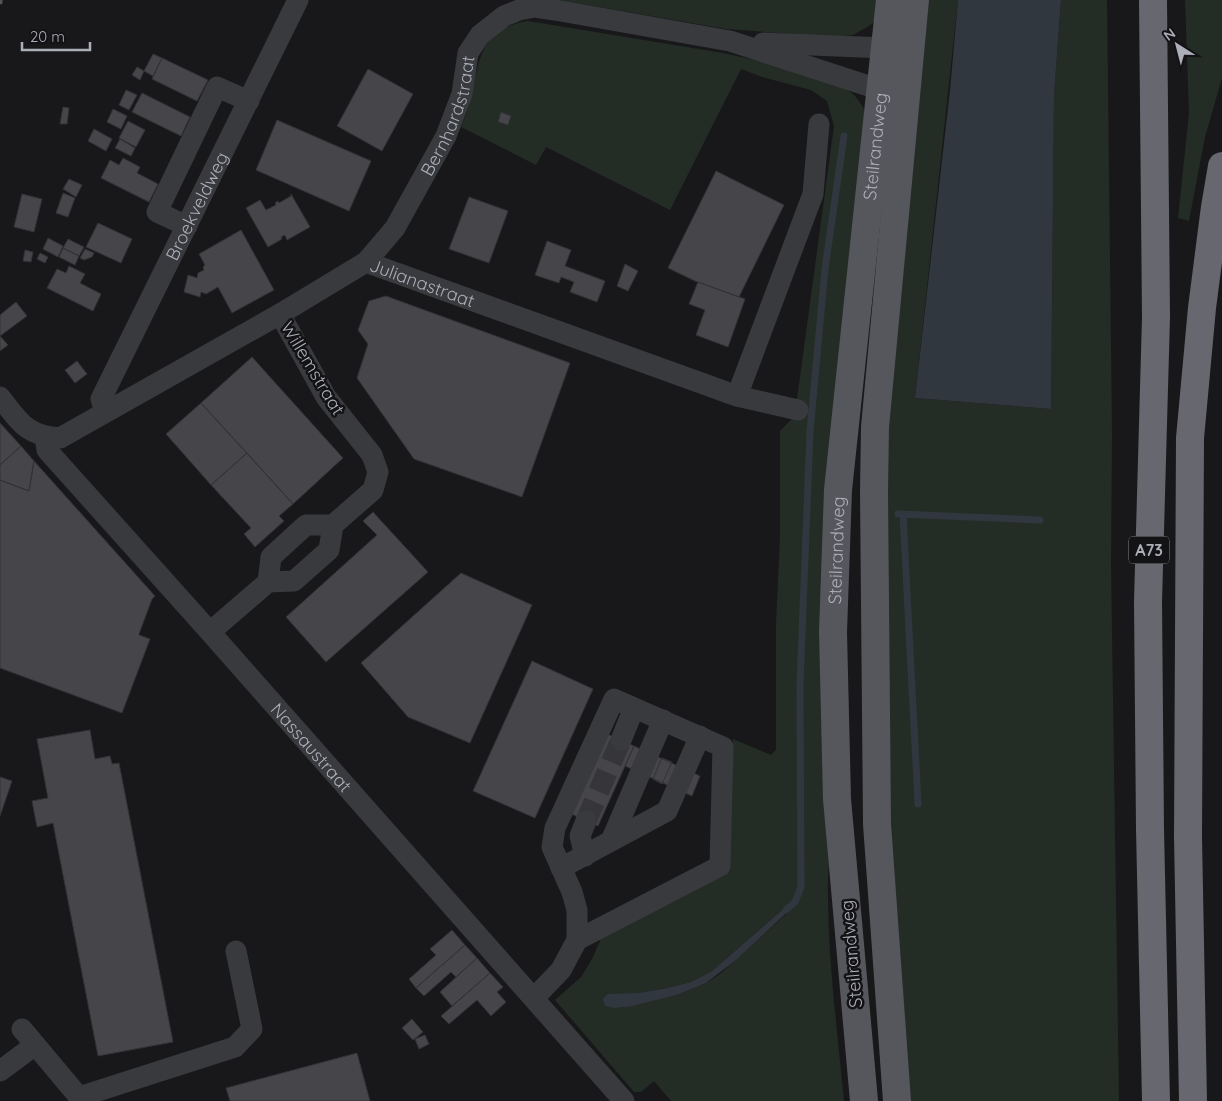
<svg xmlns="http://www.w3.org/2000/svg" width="1222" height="1101" font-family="Quicksand,sans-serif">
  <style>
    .green { fill: #242c26; fill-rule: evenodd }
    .water { fill: #31373f }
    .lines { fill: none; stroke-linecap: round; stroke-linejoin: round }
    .stream { stroke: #31373f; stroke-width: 7 }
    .building { fill: #45454a; stroke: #333236 }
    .minor-tunnel { stroke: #36363a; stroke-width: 21; stroke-dasharray: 21 11; stroke-linecap: butt }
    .minor { stroke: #393a3e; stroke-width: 21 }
    .major { stroke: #56565d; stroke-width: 28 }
    .highway { stroke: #66676f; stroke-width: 28 }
    .rail { stroke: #535359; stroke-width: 4; stroke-dasharray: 6 5; stroke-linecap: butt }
    .labels { text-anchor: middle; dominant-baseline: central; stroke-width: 5; stroke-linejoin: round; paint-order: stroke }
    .shield { fill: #131315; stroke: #7e8087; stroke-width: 1 }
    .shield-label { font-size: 16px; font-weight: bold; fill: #acaeb8 }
    .street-label { font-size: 18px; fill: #acaeb8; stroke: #131315 }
  </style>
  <rect width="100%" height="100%" fill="#18181a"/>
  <path class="green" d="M559 0H882L880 17 869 26 853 35 833 37 726 29Z
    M929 0H958L915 398 1051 409 1054 96 1061 0H1107L1112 432 1111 564 1119 1101H911L902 1005 889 823 886 430Z
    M1185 0H1222V78L1205 137 1189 221 1178 218 1189 113Z
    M528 21 723 53 786 67 843 86 855 96 863 107 867 120 828 879C827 953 837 1027 844 1101H671L654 1081 641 1092H634L555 1000 581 977 592 959 603 934 728 865 733 739 771 755 776 750V623L780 538V431L798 413 797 399 834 126 827 101 811 90 762 77 741 69 670 210 546 147 536 165 461 127C464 119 468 110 470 101 480 61 478 29 528 21ZM790 903 794 907 720 974 706 983 677 995 633 1006 638 993 667 988 691 982 712 971Z"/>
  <path class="water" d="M958 0H1061L1054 96 1051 409 915 398 950 90Z
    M790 903 794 906 736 960 706 983 677 995 633 1006 614 1008 605 1006 603 999 608 994 638 993 667 988 691 982 712 971Z"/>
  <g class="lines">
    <path class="stream" d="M898 514 1040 520
      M903 514 918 804
      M786 910 795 902 801 887 800 685 810 432 825 269 844 136"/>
  </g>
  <path class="building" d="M153 54 162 58 153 76 144 71Z
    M162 58 208 80 197 101 152 79Z
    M137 67 144 71 140 80 132 75Z
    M368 69 413 94 382 151 337 126Z
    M126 90 137 95 129 110 119 105Z
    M142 93 190 117 181 136 132 112Z
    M63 107 69 108 67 124H60Z
    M113 109 127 116 121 129 107 122Z
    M501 112 511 116 508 125 498 122Z
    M277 120 371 161 349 211 256 170Z
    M128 121 145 130 136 147 119 138Z
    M94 129 112 139 106 151 88 141Z
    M120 139 135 148 131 156 115 148Z
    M123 158 140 167 137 173 158 184 149 202 101 178 110 160 119 165Z
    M716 171 784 205 739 297 695 281 668 268Z
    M69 179 82 185 76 197 63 189Z
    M63 193 75 198 68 217 56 213Z
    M22 194 42 199 34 232 14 227Z
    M291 194 310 227 287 240 285 235 281 237 282 239 268 247 246 208 260 200 266 210 276 205 275 203 278 201 279 203 291 196Z
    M469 197 508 211 489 263 449 249Z
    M98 223 132 239 121 263 86 247Z
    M241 230 274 290 232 313 218 287 206 294 201 292 200 297 184 292 188 275 197 278 198 273 204 270 203 267 205 265 199 254Z
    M48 238 63 246 58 257 43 249Z
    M68 239 84 247 79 256 63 248Z
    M547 241 571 250 565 266 605 281 597 302 570 292 574 282 561 277 559 283 535 275Z
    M63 248 79 256 75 265 59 257Z
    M85 249 94 253 92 257 84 260 80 258Z
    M25 250 33 252 31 262 23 261Z
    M40 253 48 257 45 263 37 259Z
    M625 264 638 271 628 291 617 286Z
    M69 266 85 274 80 283 101 294 93 311 47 288 57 269 66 273Z
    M698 282 745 299 728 347 696 335 705 310 689 304Z
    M386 296 570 363 522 497 414 459 357 378 368 344 358 330 369 301Z
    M16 302 27 316 0 336 8 345 0 351V315Z
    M252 357 343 458 293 504 201 403Z
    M77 361 87 374 75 383 65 370Z
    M201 403 247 453 211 485 166 434Z
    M0 423 21 446 0 465Z
    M21 446 34 461 29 491 0 480V465Z
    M247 453 293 504 279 516 284 521 255 547 244 534 251 528 211 485Z
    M34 461 155 596 152 599 139 634V635L150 639 122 713 0 668V480L29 491Z
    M373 512 428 572 326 662 286 617 377 535 363 521Z
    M461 573 532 605 470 743 408 717 361 663Z
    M532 661 593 689 535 818 473 791Z
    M90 730 95 759 110 756 112 764 119 763 173 1042 98 1056 53 823 37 827 32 801 48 798 37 739Z
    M603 732 634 746 598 826 567 812Z
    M634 746 700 776 692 796 625 766Z
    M662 758 672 762 662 784 653 779Z
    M0 777 12 781 0 816Z
    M452 930 465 945 416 988 409 979 436 955 430 949Z
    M465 945 477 958 456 977 451 972 424 996 416 988Z
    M477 958 490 973 452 1006 440 992Z
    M490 973 503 987 497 992 506 1002 491 1016 477 1000 449 1024 441 1016Z
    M412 1019 423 1032 413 1040 402 1028Z
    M425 1035 429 1044 419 1049 415 1039Z
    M357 1053 370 1101H230L226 1088Z"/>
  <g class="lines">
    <path class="minor-tunnel" d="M586 821 621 740"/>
    <g class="minor">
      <path d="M763 43 885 48 899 52"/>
      <path d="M187 226 157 212 217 87 249 101"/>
      <path id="s1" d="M366 262 737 396 798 410"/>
      <path d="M737 396 813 194 819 124"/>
      <path id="s2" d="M0 397C19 421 26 436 60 438L280 314 366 262 395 228 446 136 462 94 468 53 480 35 504 16 519 10 535 7 555 10 730 41 881 90 896 92"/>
      <path id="s3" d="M105 412 101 399 298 0"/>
      <path id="s4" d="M45 437 47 450 210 632 624 1101"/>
      <path d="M268 582 271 557 306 525H333"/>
      <path d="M210 632 268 582 294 581 329 550 333 525 373 490 378 472 372 455 326 397 280 314"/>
      <path d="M621 740 634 708"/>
      <path d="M611 841 663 720"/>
      <path d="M585 856 580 836 586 821"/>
      <path d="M561 868 667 811 700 736"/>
      <path d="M534 998 561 970 577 940V910L572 892 552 847 555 828 614 699 723 747 720 866 577 940"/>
      <path d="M22 1029 79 1097 80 1101"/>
      <path d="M0 1071 35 1045"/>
      <path d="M79 1097 235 1047 252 1029 236 951"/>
    </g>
    <g class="major">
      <path id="s5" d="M864 1101 837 799 833 632 838 490 890 0"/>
      <path d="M897 1101 877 824 874 492 875 427 915 0"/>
    </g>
    <path class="highway" d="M1153 0 1156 317 1148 602 1150 829 1156 1101
      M1193 1101 1188 837 1190 438 1202 308 1215 207 1222 166"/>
    <path class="rail" d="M0 4 1 0"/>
  </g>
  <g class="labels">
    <rect class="shield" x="1129" y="536.5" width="40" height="27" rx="4"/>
    <g class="shield-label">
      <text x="1149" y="550">A73</text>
    </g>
    <g class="street-label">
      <text stroke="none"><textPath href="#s2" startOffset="599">Bernhardstraat</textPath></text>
      <text stroke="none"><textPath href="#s5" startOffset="958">Steilrandweg</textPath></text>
      <text stroke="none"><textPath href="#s3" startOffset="229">Broekveldweg</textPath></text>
      <text stroke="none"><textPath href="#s1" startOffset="60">Julianastraat</textPath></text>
      <text transform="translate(313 368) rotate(59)">Willemstraat</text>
      <text stroke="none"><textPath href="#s5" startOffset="552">Steilrandweg</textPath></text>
      <text stroke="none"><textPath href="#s4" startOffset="411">Nassaustraat</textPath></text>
      <text transform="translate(851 954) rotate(-95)">Steilrandweg</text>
    </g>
  </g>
  <g transform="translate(1177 45) rotate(324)" stroke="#131315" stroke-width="4" paint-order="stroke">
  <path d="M0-4L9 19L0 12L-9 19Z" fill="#acaeb8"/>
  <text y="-8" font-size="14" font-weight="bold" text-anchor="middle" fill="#acaeb8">N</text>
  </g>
  <path d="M22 42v8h68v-8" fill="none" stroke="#acaeb8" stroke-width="2.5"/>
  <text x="30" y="42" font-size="15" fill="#acaeb8" stroke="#131315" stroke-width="4" paint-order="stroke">20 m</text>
</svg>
